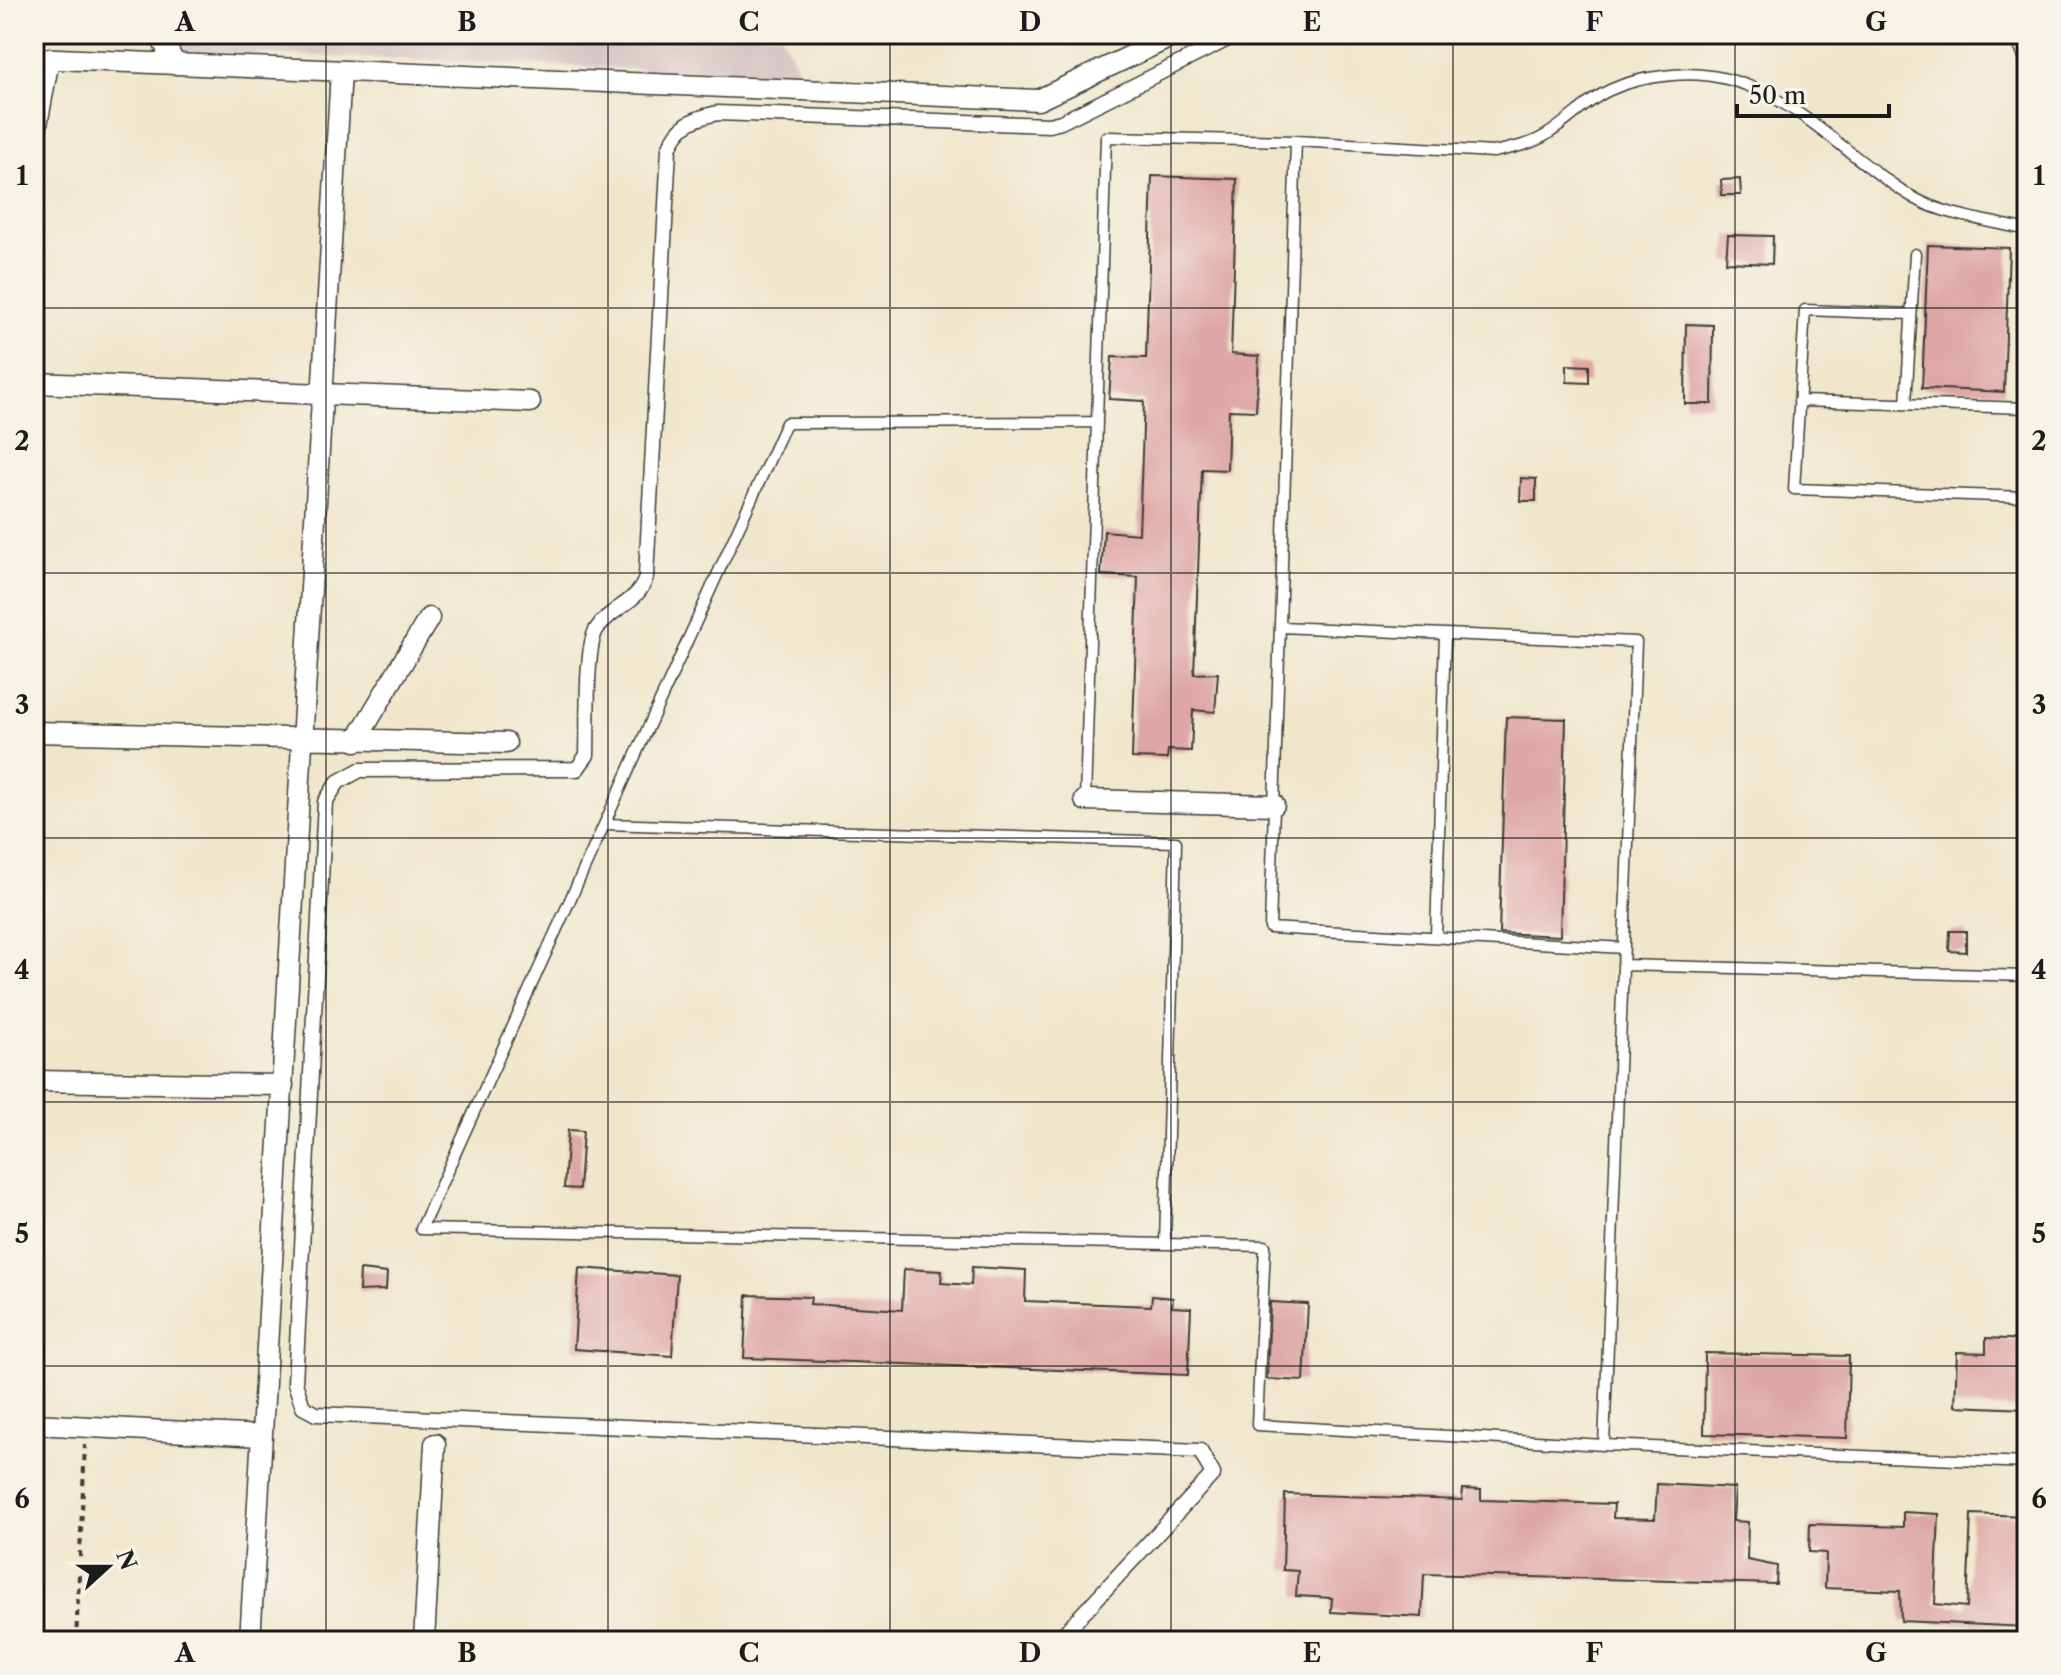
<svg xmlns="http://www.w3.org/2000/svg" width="2061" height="1675" font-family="'Libre Caslon Text',serif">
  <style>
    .industrial { fill: #d2bfc0 }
    .building { fill: #dea7a5 }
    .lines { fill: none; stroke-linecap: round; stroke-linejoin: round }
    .service-casing { stroke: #3c3a36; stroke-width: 13 }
    .pedestrian-casing { stroke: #3c3a36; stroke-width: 17 }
    .minor-casing { stroke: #3c3a36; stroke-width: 23 }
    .path { stroke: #3c3a36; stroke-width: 4; stroke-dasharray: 6 6; stroke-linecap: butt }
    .service { stroke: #fff; stroke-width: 10 }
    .pedestrian { stroke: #fff; stroke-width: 14 }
    .minor { stroke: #fff; stroke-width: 20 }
    .grid { fill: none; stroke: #1c1c1c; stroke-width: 2; stroke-opacity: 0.55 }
    .neatline { fill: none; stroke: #1c1c1c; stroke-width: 3 }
    .grid-label { font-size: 26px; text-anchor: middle; font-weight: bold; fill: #1c1c1c }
  </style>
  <rect width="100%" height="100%" fill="#f7f3e8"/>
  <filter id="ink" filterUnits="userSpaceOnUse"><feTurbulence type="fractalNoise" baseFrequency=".0125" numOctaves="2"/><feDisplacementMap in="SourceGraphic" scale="16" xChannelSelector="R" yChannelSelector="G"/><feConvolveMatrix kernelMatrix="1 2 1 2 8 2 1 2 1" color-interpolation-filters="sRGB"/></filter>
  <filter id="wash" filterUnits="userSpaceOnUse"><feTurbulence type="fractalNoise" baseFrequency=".006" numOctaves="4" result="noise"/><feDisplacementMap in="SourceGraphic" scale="32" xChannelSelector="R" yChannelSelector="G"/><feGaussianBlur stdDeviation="1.8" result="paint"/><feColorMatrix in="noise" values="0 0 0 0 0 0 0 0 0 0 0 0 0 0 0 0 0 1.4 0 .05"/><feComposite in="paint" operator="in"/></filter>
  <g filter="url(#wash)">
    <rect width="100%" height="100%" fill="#f0e6cb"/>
    <path class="industrial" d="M175 34H781L801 75 183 51Z"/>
    <g id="blocks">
      <path class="building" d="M1152 176 1237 179 1231 354 1259 356 1256 411 1229 410 1227 470 1202 469 1194 674 1218 673 1215 712 1193 710 1191 751 1168 750 1167 759 1132 758 1138 577 1101 575 1104 531 1139 534 1144 401 1109 399 1112 357 1146 358Z
        M1740 179 1741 195H1722L1721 180Z
        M1728 235 1773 236 1772 264 1726 262Z
        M1928 245 2009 248 2004 392 1922 388Z
        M1686 324 1713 325 1712 404H1685Z
        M1567 365 1589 366V383L1567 382Z
        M1521 478 1536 479V501H1520Z
        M1506 717 1566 719 1560 936 1499 933Z
        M1950 931H1966V952L1949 951Z
        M568 1130 583 1131 579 1189 564 1188Z
        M972 1267 1026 1270 1025 1301 1151 1306 1152 1296 1173 1298 1172 1307 1191 1308 1188 1375 744 1358 747 1295 811 1297 810 1304 902 1310 904 1269 942 1271 941 1283 971 1285Z
        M579 1268 677 1275 672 1356 574 1349Z
        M360 1270 387 1273 386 1290 359 1291Z
        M1270 1302 1308 1304 1304 1381 1267 1379Z
        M1986 1338 2027 1340V1409L1955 1406 1957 1352 1986 1353Z
        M1705 1353 1849 1356 1847 1438 1704 1434Z
        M1657 1484 1735 1488 1733 1521 1748 1522 1747 1560 1777 1566 1776 1584 1424 1574 1422 1617 1331 1612 1332 1598 1296 1596 1298 1571 1283 1570 1285 1494 1462 1500 1463 1489 1481 1490V1500L1614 1504 1613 1518 1655 1519Z
        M1903 1512 1939 1514 1935 1604 1967 1607 1971 1514 2027 1516V1627L1901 1621 1900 1591 1825 1588 1826 1553 1809 1552 1810 1524 1903 1527Z"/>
    </g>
  </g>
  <g filter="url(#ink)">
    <use href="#blocks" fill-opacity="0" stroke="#3c3a36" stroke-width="2"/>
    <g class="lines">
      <g class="service-casing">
        <path id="service" d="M2014 34 2027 64
          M1296 141 1270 928 1624 948
          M1911 314 1805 310 1794 489 2027 497
          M1799 401 2027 408
          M1906 404 1915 254
          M1097 422 786 423 421 1229 1265 1246 1257 1425 1604 1445
          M1280 627 1636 642 1604 1445 2027 1463
          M1085 800 1106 137 1296 141 1494 152C1512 148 1530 145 1546 135 1568 122 1587 100 1610 90 1627 82 1645 78 1663 76 1772 60 1831 150 1916 199 1944 215 1995 222 2027 230
          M605 824 1176 842 1165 1244
          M1436 937 1445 634
          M1623 965 2027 976"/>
      </g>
      <g class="pedestrian-casing">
        <path id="pedestrian" d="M1057 1641 1213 1474 1200 1451 316 1414 303 1407 295 1383 325 802 338 782 360 770 577 769 587 755C588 728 585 650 596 630 609 608 641 602 646 576L669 149C678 125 692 119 717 113L1049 125 1061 122 1238 34"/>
      </g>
      <g class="minor-casing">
        <path id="minor" d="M159 34 175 64
          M34 58 1038 100 1177 34
          M34 141 49 59
          M34 383 530 402
          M34 732 506 743
          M356 741 429 618
          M1085 800 1274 805
          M34 1081 283 1085
          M34 1424 262 1436
          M250 1641 341 71
          M424 1641 435 1444"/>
      </g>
      <path class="path" d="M76 1641 85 1445"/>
      <use href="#service" class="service"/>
      <use href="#pedestrian" class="pedestrian"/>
      <use href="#minor" class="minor"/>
    </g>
  </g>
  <path class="grid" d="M326 34V1641M608 34V1641M890 34V1641M1171 34V1641M1453 34V1641M1735 34V1641M34 308H2027M34 573H2027M34 838H2027M34 1102H2027M34 1366H2027"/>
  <rect width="2061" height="1675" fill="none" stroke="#f7f3e8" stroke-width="88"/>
  <g transform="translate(108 1567) rotate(69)" stroke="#f7f3e8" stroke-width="6" paint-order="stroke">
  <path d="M0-6L14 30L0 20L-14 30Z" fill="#1c1c1c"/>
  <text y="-12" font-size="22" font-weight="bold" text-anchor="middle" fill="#1c1c1c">N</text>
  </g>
  <path d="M1737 104v12h152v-12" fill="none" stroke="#1c1c1c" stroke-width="4"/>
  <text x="1749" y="104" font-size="24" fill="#1c1c1c" stroke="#f7f3e8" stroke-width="6" paint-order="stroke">50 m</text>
  <rect x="44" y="44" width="1973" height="1587" class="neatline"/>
  <g class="grid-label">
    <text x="185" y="31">A</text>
    <text x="467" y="31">B</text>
    <text x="749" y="31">C</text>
    <text x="1030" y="31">D</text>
    <text x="1312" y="31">E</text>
    <text x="1594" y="31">F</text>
    <text x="1876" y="31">G</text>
    <text x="22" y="185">1</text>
    <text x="2039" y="185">1</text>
    <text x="22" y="450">2</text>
    <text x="2039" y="450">2</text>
    <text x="22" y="714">3</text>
    <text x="2039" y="714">3</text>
    <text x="22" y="979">4</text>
    <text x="2039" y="979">4</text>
    <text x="22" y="1243">5</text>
    <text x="2039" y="1243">5</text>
    <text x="22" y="1508">6</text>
    <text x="2039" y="1508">6</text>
    <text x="185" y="1662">A</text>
    <text x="467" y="1662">B</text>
    <text x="749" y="1662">C</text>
    <text x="1030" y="1662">D</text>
    <text x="1312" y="1662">E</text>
    <text x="1594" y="1662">F</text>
    <text x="1876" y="1662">G</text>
  </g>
</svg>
